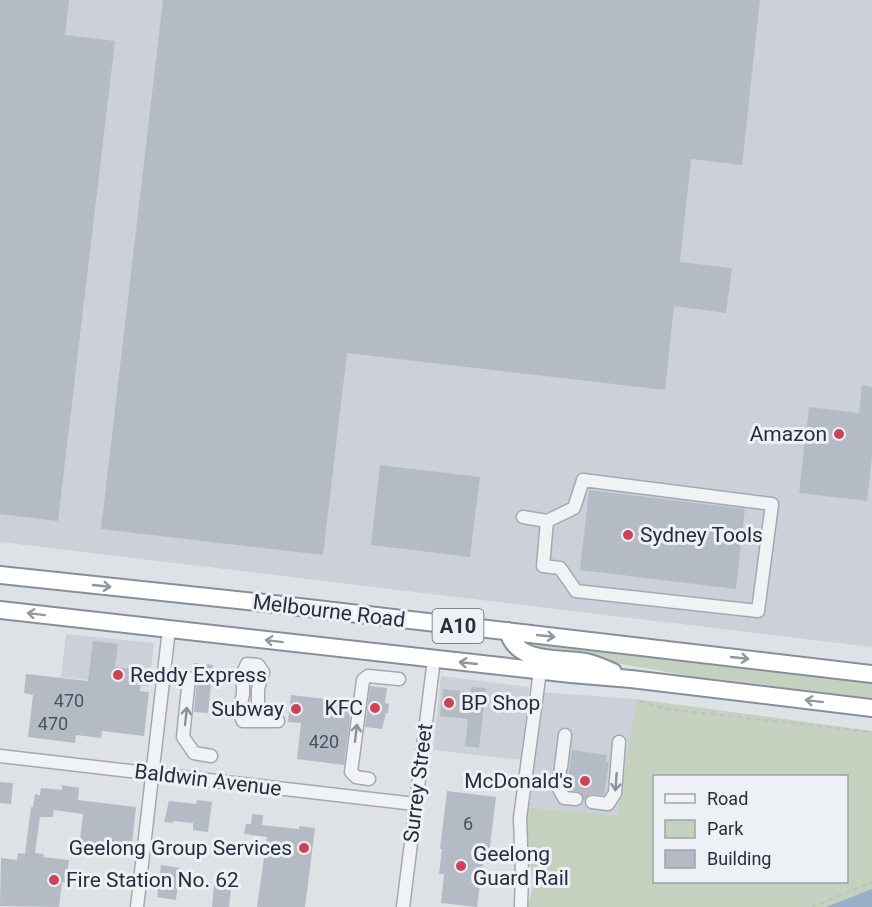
<svg xmlns="http://www.w3.org/2000/svg" width="872" height="907" font-family="Roboto,sans-serif">
  <style>
    .built { fill: #ccd1d9 }
    .green { fill: #c4d1bf; fill-rule: evenodd }
    .water { fill: #98afc8 }
    .building { fill: #b5bbc4 }
    .lines { fill: none; stroke-linecap: round; stroke-linejoin: round }
    .minor-casing { stroke: #a3a9b1; stroke-width: 15 }
    .highway-casing { stroke: #858f9e; stroke-width: 20 }
    .path { stroke: #bcbfc6; stroke-width: 2; stroke-dasharray: 4.5 4.5; stroke-linecap: butt }
    .minor { stroke: #f0f2f6; stroke-width: 12 }
    .highway { stroke: #fff; stroke-width: 16 }
    .oneway { stroke: #93979e }
    .oneway2 { stroke: #8c909a }
    .poi-dot { fill: #cd4257; stroke: #edf0f5; stroke-width: 2 }
    .labels { text-anchor: middle; dominant-baseline: central; stroke-width: 6; stroke-linejoin: round; paint-order: stroke }
    .number-label { font-size: 18px; fill: #4a5260 }
    .shield { fill: #edf0f5; stroke: #626975; stroke-width: 1.5 }
    .shield-label { font-size: 20px; font-weight: bold; fill: #272f3e }
    .poi-label { font-size: 21px; fill: #272f3e; stroke: #edf0f5; text-anchor: end }
    .street-label { font-size: 21px; fill: #272f3e; stroke: #edf0f5 }
  </style>
  <rect width="100%" height="100%" fill="#dee2e7"/>
  <path class="built" d="M0 0H872V647L0 542Z
    M66 634 154 643 149 687 61 677Z
    M441 676 529 687 521 760 433 750Z
    M540 692 636 699 617 815 524 807Z"/>
  <path class="green" d="M522 642 872 682V698L691 676 610 662 538 652Z
    M636 699 872 731V907H528L533 884 524 807 617 815ZM654 776H846V882H654Z"/>
  <path class="water" d="M872 889V907H826Z"/>
  <path class="building" d="M0 0H69L65 35 115 41 58 521 0 514Z
    M163 0H760L742 165 691 159 680 262 732 268 726 313 674 306 665 390 347 353 323 555 101 529Z
    M862 385 872 387V456L867 501 799 493 809 407 859 413Z
    M380 465 480 477 470 557 371 545Z
    M589 490 745 509 736 589 580 570Z
    M93 641 118 644 115 667 135 669 134 684 141 685 140 691 149 692 144 736 102 731 101 738 76 735 75 743 28 737 33 695 24 693 26 674 88 681Z
    M194 663 213 665 208 713 194 712 197 679 193 671Z
    M370 686 387 688 385 703 389 704 388 713H386L382 729 365 727Z
    M471 687 486 688 479 748 465 746 468 719 440 716 443 689 470 692Z
    M291 695 352 702 344 765 297 759 301 723 288 722Z
    M572 750 607 755 606 761 609 762 604 795 589 794 584 800 580 792 569 790 567 785Z
    M0 782 13 783 11 804 0 803Z
    M62 785 79 788 78 800 136 807 131 854 79 849 83 814 54 810 53 817H40L35 853 44 854 43 857 69 860 66 883 62 882 59 907 0 906 1 858 17 860 18 853 25 854 31 807H33L35 794 40 795 41 788 62 790Z
    M447 791 496 797 489 855 484 854 477 907 441 903 444 874H439L442 849H440Z
    M197 800 212 802 208 832 193 830V823L173 821V823L164 822 169 801 196 804Z
    M252 814 263 815 262 825 299 829V826L315 828 305 907H257L267 837 244 834 246 824H251Z
    M161 865 180 868 176 900 157 897Z
    M215 877 232 879 229 907H212Z"/>
  <g class="lines">
    <g class="minor-casing">
      <path id="minor" d="M583 480 772 504 758 611 576 591 560 568 543 566 547 521 574 508Z
        M523 517 547 521
        M247 664 258 665 263 672 258 689V713L278 721H243L239 712 243 694V673Z
        M163 675 189 678 183 737 194 753 211 756
        M0 756 415 804
        M561 767 565 735
        M560 773 558 787 564 798 576 799
        M369 779 356 777 351 772 363 680 368 676 399 679
        M592 802 608 804 615 793 619 742
        M137 907 169 629
        M403 907 434 659
        M521 907 522 872 520 818 540 671"/>
    </g>
    <g class="highway-casing">
      <path id="highway" d="M0 575 265 603 872 674
        M0 610 571 674 631 679 872 708
        M508 631C517 665 559 657 586 662 595 664 604 668 613 672"/>
    </g>
    <path class="path" d="M640 701 665 709 872 732
      M812 907 872 882"/>
    <use href="#minor" class="minor"/>
    <use href="#highway" class="highway"/>
  </g>
  <defs><path id="oneway-shaft" d="M-6 0H5M1.5-3L5.5 0L1.5 3" fill="none" stroke-width="1.6" stroke-linecap="round" stroke-linejoin="round" transform="scale(1.5)"/></defs>
  <g class="oneway">
    <use href="#oneway-shaft" transform="translate(102 586) rotate(6)"/>
    <use href="#oneway-shaft" transform="translate(36 614) rotate(-173)"/>
    <use href="#oneway-shaft" transform="translate(546 636) rotate(6)"/>
    <use href="#oneway-shaft" transform="translate(274 641) rotate(-173)"/>
    <use href="#oneway-shaft" transform="translate(740 658) rotate(6)"/>
    <use href="#oneway-shaft" transform="translate(468 663) rotate(-174)"/>
    <use href="#oneway-shaft" transform="translate(814 701) rotate(-173)"/>
  </g>
  <g class="oneway2">
    <use href="#oneway-shaft" transform="translate(186 716) rotate(-84)"/>
    <use href="#oneway-shaft" transform="translate(356 733) rotate(-83)"/>
    <use href="#oneway-shaft" transform="translate(616 782) rotate(94)"/>
  </g>
  <g class="poi-dot">
    <circle cx="839" cy="434" r="6"/>
    <circle cx="628" cy="535" r="6"/>
    <circle cx="118" cy="675" r="6"/>
    <circle cx="449" cy="703" r="6"/>
    <circle cx="375" cy="708" r="6"/>
    <circle cx="296" cy="709" r="6"/>
    <circle cx="585" cy="781" r="6"/>
    <circle cx="304" cy="848" r="6"/>
    <circle cx="461" cy="866" r="6"/>
    <circle cx="54" cy="880" r="6"/>
  </g>
  <g class="labels">
    <g class="number-label">
      <text x="69" y="700">470</text>
      <text x="53" y="723">470</text>
      <text x="324" y="741">420</text>
      <text x="468" y="823">6</text>
    </g>
    <rect class="shield" x="432.5" y="609" width="51" height="34" rx="4.5"/>
    <g class="shield-label">
      <text x="458" y="626">A10</text>
    </g>
    <g class="poi-label">
      <text x="827" y="434">Amazon</text>
      <text x="640" y="535" text-anchor="start">Sydney Tools</text>
      <text x="130" y="675" text-anchor="start">Reddy Express</text>
      <text x="461" y="703" text-anchor="start">BP Shop</text>
      <text x="363" y="708">KFC</text>
      <text x="284" y="709">Subway</text>
      <text x="573" y="781">McDonald's</text>
      <text x="292" y="848">Geelong Group Services</text>
      <text x="473" y="854" text-anchor="start">Geelong<tspan x="473" dy="24">Guard Rail</tspan></text>
      <text x="66" y="880" text-anchor="start">Fire Station No. 62</text>
    </g>
    <g class="street-label">
      <text transform="translate(329 611) rotate(7)">Melbourne Road</text>
      <text transform="translate(208 780) rotate(7)">Baldwin Avenue</text>
      <text transform="translate(418 783) rotate(-83)">Surrey Street</text>
    </g>
  </g>
  <rect x="653" y="775" width="195" height="108" fill="#edf0f5" stroke="#9ea3ac" stroke-width="1.5"/>
  <rect x="665" y="794" width="30" height="9" fill="#f0f2f6" stroke="#9ea3ac" stroke-width="1.5"/>
  <text x="707" y="805" font-size="18" fill="#272f3e">Road</text>
  <rect x="665" y="820" width="30" height="18" fill="#c4d1bf" stroke="#9ea3ac" stroke-width="1.5"/>
  <text x="707" y="835" font-size="18" fill="#272f3e">Park</text>
  <rect x="665" y="850" width="30" height="18" fill="#b5bbc4" stroke="#9ea3ac" stroke-width="1.5"/>
  <text x="707" y="865" font-size="18" fill="#272f3e">Building</text>
</svg>
